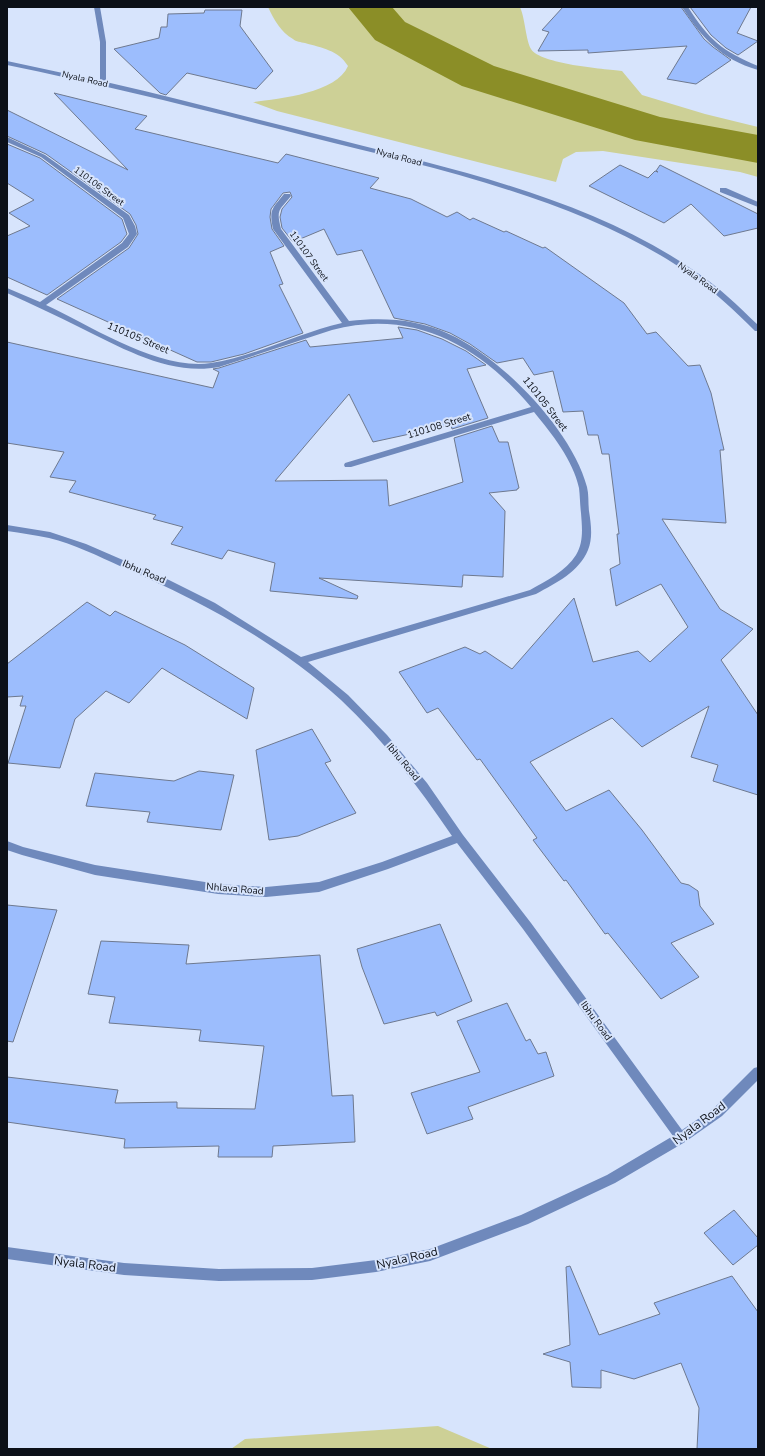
<svg xmlns="http://www.w3.org/2000/svg" width="765" height="1456" font-family="'Nunito Sans',sans-serif">
  <style>
    .green { fill: #cdd096 }
    .lines { fill: none; stroke-linecap: round; stroke-linejoin: round }
    .river { fill: #8b8e27; fill-rule: evenodd }
    .building { fill: #9cbdfd; stroke: #6e798f }
    .minor { fill: #6f89bc; fill-rule: evenodd }
    .labels { text-anchor: middle; dominant-baseline: central; stroke-width: 4; stroke-linejoin: round; paint-order: stroke }
    .far-street-label { font-size: 9px; fill: #0c1018; stroke: #d7e4fc }
    .street-label { font-size: 10px; fill: #0c1018; stroke: #d7e4fc }
    .near-street-label { font-size: 12px; fill: #0c1018; stroke: #d7e4fc }
  </style>
  <rect width="100%" height="100%" fill="#d7e4fc"/>
  <path class="green" d="M268 7H520C525 18 526 41 531 49 540 64 604 69 622 71L642 95 705 114 758 127V177L740 172 603 151 576 152 563 159 556 182 277 111 253 102C278 99 337 93 348 66 338 50 322 48 305 43 301 42 296 42 293 39 281 32 274 20 268 7Z
    M438 1426 492 1449H231L245 1439Z"/>
  <g class="lines">
    <path class="river" d="M348 7H392L405 22 494 66 660 117 758 135V163L635 140 462 86 375 40Z"/>
  </g>
  <path class="building" d="M563 7H681L704 39 713 47 731 60 696 84 667 79 687 46 588 53V50L538 51 549 32 542 30Z
    M690 7H751L737 33 758 41 738 55 726 48 711 35Z
    M205 10H242L240 26 273 71 256 89 187 73 166 95 160 93 114 49 159 38 161 27H167L168 14 204 13Z
    M54 93 147 116 135 129 278 163 286 154 379 178 370 188 411 199 447 217 457 212 470 220 473 218 504 232 506 231 543 248 545 247 624 303 647 334 656 332 688 366 700 365 711 393 724 450H720L726 523 662 519 720 609 753 629 721 660 758 715V795L713 781 718 765 691 757 709 706 642 747 612 718 530 762 566 811 609 790 642 830 681 883 689 885 698 891 700 906 714 924 671 943 699 977 661 999 608 933 605 934 566 880 564 881 533 840 537 838 480 759 477 760 438 708 427 713 399 672 465 647 480 654 485 651 512 669 574 598 593 662 638 651 650 662 688 627 661 584 616 606 610 569 620 564 617 534H619L609 454H602L598 435H588L583 411 563 412 553 371 534 375 523 358 497 363 470 344 450 333 425 324 394 318 362 250 337 255 324 229 293 242 282 228 280 217 282 209 292 197 290 192 283 193 271 209 270 217 272 229 284 246 270 252 283 284 279 285 303 333 244 354 211 362H197L57 299 129 248 138 234 136 225 130 214 46 154 7 136V110L128 170Z
    M7 144 40 158 122 219 127 234 121 242 47 295 7 277V236L30 226 9 213 34 200 7 183Z
    M620 165 648 178 655 171 658 172 656 171 660 165 758 214V228L724 236 691 204 664 223 589 186Z
    M398 327 417 330 442 339 466 351 486 365 467 369 488 418 452 429 451 425 373 442 349 394 275 481 387 480 389 506 463 482 454 438 492 426 499 442H508L519 488 517 489V490L489 493 505 511 503 577 463 575 462 587 319 578 358 596 357 599 270 591 275 563 228 550 222 559 171 544 183 527 153 519 156 515 69 492 76 481 50 477 64 452 7 443V342L213 388 219 372 213 369 219 368 306 340 310 347 403 338Z
    M87 602 110 616 115 611 185 645 254 688 247 719 162 668 129 703 106 691 75 719 60 768 8 763 26 706H20L23 696 7 697V664Z
    M312 729 331 761 325 763 356 813 298 836 269 840 256 750Z
    M199 771 234 775 221 830 147 822 150 812 86 806 95 773 174 781Z
    M7 905 57 910 13 1042 7 1041Z
    M440 924 472 1001 437 1016 435 1012 384 1024 362 967 357 949Z
    M101 941 189 945 186 964 320 955 332 1096 353 1095 355 1142 273 1146 272 1157H218L219 1146 124 1148 125 1139 7 1122V1077L118 1090 115 1103 177 1102V1108L255 1109 264 1046 199 1041 201 1030 109 1023 115 997 88 994Z
    M507 1003 526 1041 530 1039 538 1054 546 1052 554 1076 468 1107 473 1119 427 1134 411 1093 480 1072 457 1021Z
    M734 1210 758 1238V1245L733 1265 704 1233Z
    M570 1266 599 1335 660 1314 654 1303 732 1276 758 1312V1449H697L699 1408 681 1363 634 1379 601 1370V1388L572 1387 570 1362 543 1354 570 1345 566 1267Z"/>
  <g class="lines">
    <path class="minor" d="M94 7H100L106 42V82C184 100 262 121 340 140 458 170 595 201 696 272 719 287 738 306 758 325V331H755C735 311 715 292 691 275 585 200 434 168 310 137 209 111 109 86 7 65V61L100 81V42Z
      M682 7H688C709 40 722 51 758 66V70C721 59 702 38 682 7Z
      M7 137 45 155 129 215 135 226 137 234 128 247 46 305C91 326 160 371 211 363 256 356 298 333 342 323L273 229C269 209 272 209 284 194H290L291 196C279 211 276 209 281 229L349 321C384 317 417 319 449 334 502 358 572 430 587 487 589 495 588 503 589 511 591 524 593 538 588 550 579 572 556 583 536 594L308 662 348 695 387 735 427 783 463 835 531 923 682 1130 714 1108 754 1068 758 1067V1080L722 1116 685 1142 615 1183 528 1224 430 1261 376 1272 312 1280 219 1281 124 1275 7 1259V1247L124 1263 219 1269 312 1268 376 1260 430 1249 521 1215 607 1175 673 1136 523 929 457 843 388 869 319 892 266 897 218 894 95 875 22 855 7 850V841L23 847 95 865 218 884 266 887 319 882 382 862 452 836C419 788 384 740 341 700 278 643 200 600 122 567 98 556 74 544 49 538 35 535 21 533 7 531V525L50 532 86 544 169 580 215 603 301 657 530 590C546 581 566 571 576 555 584 542 582 527 581 513 580 505 580 496 579 488 573 460 552 434 534 412L351 467H345L344 465 345 463 531 407C480 346 413 308 332 330L219 367C170 376 124 349 81 328 57 316 32 304 7 293V288L40 302 122 243 129 234 123 218 41 157 7 142Z
      M720 188H726L758 202V207L720 192Z"/>
  </g>
  <g class="labels">
    <g class="far-street-label">
      <text transform="translate(85 79) rotate(13)">Nyala Road</text>
      <text transform="translate(399 157) rotate(15)">Nyala Road</text>
      <text transform="translate(99 186) rotate(36)">110106 Street</text>
      <text transform="translate(309 256) rotate(54)">110107 Street</text>
      <text transform="translate(698 278) rotate(36)">Nyala Road</text>
    </g>
    <g class="street-label">
      <text transform="translate(138 338) rotate(23)">110105 Street</text>
      <text transform="translate(545 404) rotate(52)">110105 Street</text>
      <text transform="translate(439 426) rotate(-17)">110108 Street</text>
      <text transform="translate(144 572) rotate(23)">Ibhu Road</text>
      <text transform="translate(403 762) rotate(50)">Ibhu Road</text>
      <text transform="translate(235 889) rotate(5)">Nhlava Road</text>
      <text transform="translate(596 1021) rotate(54)">Ibhu Road</text>
    </g>
    <g class="near-street-label">
      <text transform="translate(699 1123) rotate(-37)">Nyala Road</text>
      <text transform="translate(407 1258) rotate(-13)">Nyala Road</text>
      <text transform="translate(85 1264) rotate(7)">Nyala Road</text>
    </g>
  </g>
  <rect width="765" height="1456" fill="none" stroke="#0c1018" stroke-width="16"/>
</svg>
